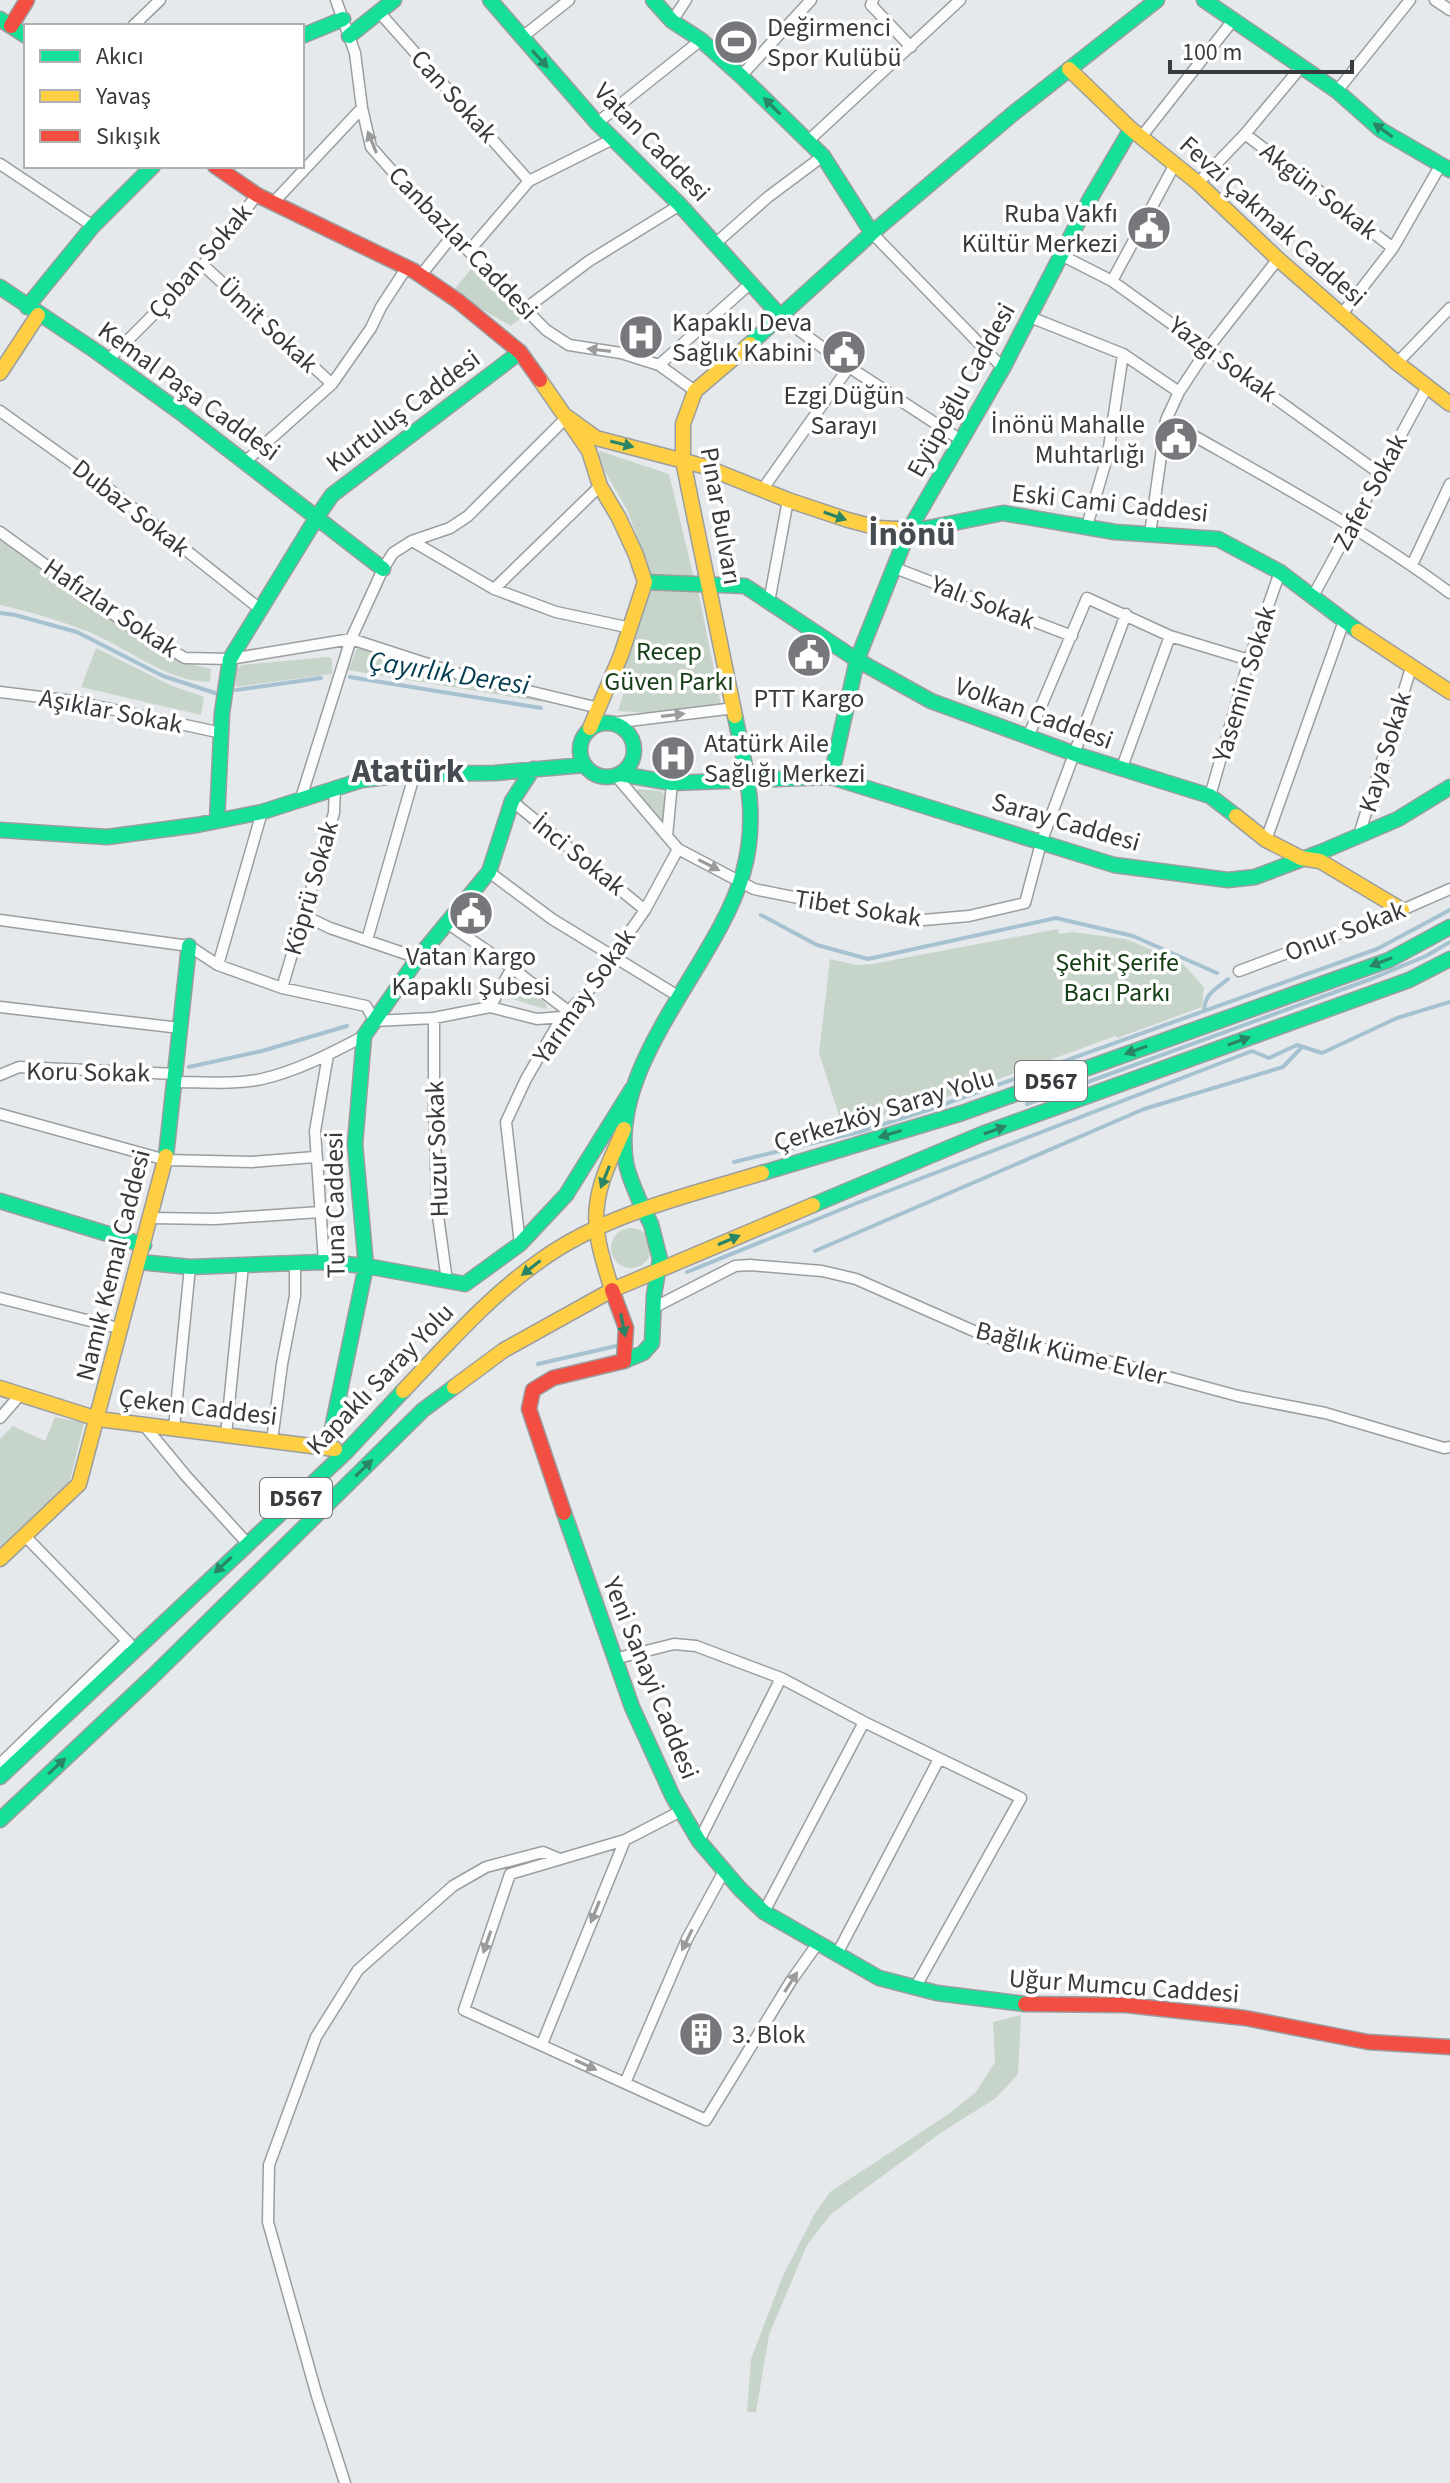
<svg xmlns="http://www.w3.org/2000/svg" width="1450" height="2483" font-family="'Source Sans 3',sans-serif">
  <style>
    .green { fill: #c7d4c9 }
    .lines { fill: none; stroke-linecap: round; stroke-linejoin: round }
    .stream { stroke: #a6c2d1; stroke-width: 4 }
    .street-casing { stroke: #9b9da0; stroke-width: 13 }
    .fast-casing { stroke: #9b9da0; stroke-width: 17 }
    .slow-casing { stroke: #9b9da0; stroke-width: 17 }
    .jam-casing { stroke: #9b9da0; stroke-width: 17 }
    .street { stroke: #fbfcfc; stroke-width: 10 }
    .fast { stroke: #16e098; stroke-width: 14 }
    .slow { stroke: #ffcf43; stroke-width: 14 }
    .jam { stroke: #f24e42; stroke-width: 14 }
    .oneway { fill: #298566 }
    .oneway2 { fill: #9a9b9d }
    .labels { text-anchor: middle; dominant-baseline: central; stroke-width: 7; stroke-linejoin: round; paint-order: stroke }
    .shield { fill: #fff; stroke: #747578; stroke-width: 2 }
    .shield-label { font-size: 24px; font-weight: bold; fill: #383a3e }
    .poi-label { font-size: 26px; fill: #383a3e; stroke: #fff; text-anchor: start }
    .street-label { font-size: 26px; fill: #383a3e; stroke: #fff }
    .park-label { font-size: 26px; fill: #163e16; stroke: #fff }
    .water-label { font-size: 28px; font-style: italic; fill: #033b50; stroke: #fff }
    .district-label { font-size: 34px; font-weight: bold; fill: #464b51; stroke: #fff }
  </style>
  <rect width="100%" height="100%" fill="#e6e9ec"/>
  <path class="green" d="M471 269 523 316 511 326 476 306 455 289Z
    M600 451 669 474 694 578 652 576 627 510 596 456Z
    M0 538 151 645 182 662 211 669 210 682C167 683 123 644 84 630 57 620 28 611 0 605Z
    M652 587 698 590 721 705 649 713 618 711 626 686 616 683Z
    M96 648 172 686 204 697 201 715 81 687Z
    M357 648 543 697V702L348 670Z
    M329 657 332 659V674L236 687 235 670 241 665Z
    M638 789 661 791 666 797 662 823 635 792Z
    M1058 929 1059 934 1072 932 1126 939 1182 963 1204 987 1202 1007 1117 1038 1115 1036 969 1090 843 1128 819 1053 830 959 856 965 872 964Z
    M512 976 543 999 547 1007 545 1009 502 996Z
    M611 1248a20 20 0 1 1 40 0a20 20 0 1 1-40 0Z
    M55 1417 84 1423 70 1481 0 1548V1439L13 1426 45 1441Z
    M1021 2015 1018 2074 996 2098 942 2132 831 2214 807 2245 769 2335 756 2412H747L751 2359 782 2278 814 2215 830 2192 950 2113 976 2092 995 2062 993 2022Z"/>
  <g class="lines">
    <path class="stream" d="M0 613 15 615 77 632 163 676 215 693
      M350 677 541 708
      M236 690 321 678
      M761 915 817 945 868 959 1056 918 1133 936 1217 973
      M1204 1011C1205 993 1215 990 1228 979
      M189 1067 262 1051 347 1026
      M1027 1104 1371 979 1426 956 1450 942
      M734 1162 859 1132 928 1110 1377 949 1450 910
      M815 1251 1144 1109 1283 1067 1301 1048
      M687 1272 857 1203 1252 1051 1269 1058 1297 1045 1322 1053 1397 1018 1450 1002
      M538 1364 616 1346"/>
    <g class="street-casing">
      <path id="street" d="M336 0 355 53 362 108 371 147 408 189 546 330 569 345 621 353 659 365 695 391
        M873 0 871 5 911 47
        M1435 0 1450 10
        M379 12 529 181
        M672 21 686 0
        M133 26 160 0
        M521 38 569 0
        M741 76 811 0
        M1337 91 1410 0
        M597 123 701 40
        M1245 134 1393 248
        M1142 136 1234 19
        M808 141 960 0
        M0 164 93 226
        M1198 183 1245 134 1301 67
        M272 204 362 108
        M872 233 1003 368
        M716 243 768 197 823 156
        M469 251 529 181 613 139
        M1061 255 1112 281 1379 473
        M203 265 332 384
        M421 275 453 235
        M1112 281 1175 164
        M525 309 589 261 680 205
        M1342 314 1393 248 1440 166
        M781 317 849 367 961 440
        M1030 317 1123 354 1179 392
        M108 360 203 265 257 195
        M1397 363 1450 308
        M659 365 752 282
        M0 411 109 489 260 609
        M1166 420C1262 475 1361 527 1450 593
        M247 460 332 384 371 328 381 307 407 267
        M762 490 849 367
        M1087 526 1108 454 1123 354
        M0 532 127 624 185 658 230 659 351 639 462 675 599 708
        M1150 534 1166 420 1179 392 1208 348 1278 259
        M412 541 494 589 556 612 631 628
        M1412 565 1450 484
        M895 568 1072 636
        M494 589 600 486
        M1312 598 1427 387
        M769 602 788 500
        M0 692 73 701 222 733
        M612 723 735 708
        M1028 737 1087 598 1170 636 1249 660
        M1121 770 1170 636
        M616 776 678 849 754 889 912 921 969 916 1025 903 1041 843 1126 614
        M1210 796 1249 660 1280 572
        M301 798 351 639 383 569 393 553 412 541 450 528 468 516 567 417
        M512 801 645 910
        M1359 835 1411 668
        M667 836 672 783
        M1266 840 1344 621
        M489 872 552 919 678 996
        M303 915 330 928 418 958
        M0 920 189 946 218 965 282 988 366 1006 375 1021 434 1018 490 1007 537 1019 562 1017
        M447 923 512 968 568 1011
        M367 940 412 783V774
        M218 965 262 812
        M1239 971 1402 910 1450 889
        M282 988 334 813 335 787
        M0 1007 180 1028
        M490 1007 512 968
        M434 1018V1110L438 1216 447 1281
        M0 1075 19 1067 176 1074
        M175 1082C203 1082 234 1085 262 1079 297 1071 332 1053 364 1036
        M0 1114 166 1160 252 1162 315 1157
        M151 1218 215 1219 320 1212
        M520 1244 506 1122 526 1079 562 1017 587 993 645 910 678 849
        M324 1262 315 1131 328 1055
        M0 1298 122 1329
        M655 1307 735 1266 750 1265 822 1271 856 1279 992 1339 1120 1364 1238 1396 1325 1413 1444 1448 1450 1447
        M0 1418 20 1395
        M143 1424 186 1476 247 1543
        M174 1428 190 1267
        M226 1435 243 1265
        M272 1441 282 1364 295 1296V1265
        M25 1536 129 1643
        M614 1659 674 1644 696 1646 781 1678 864 1722 1021 1798 915 1988
        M0 1764 127 1641
        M681 1811 625 1840 510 1874 464 2010 706 2120 791 1981 818 1943
        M699 1841 781 1678
        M764 1912 864 1722
        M837 1954 939 1759
        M542 2044 625 1840
        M625 2083 687 1939 724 1871
        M345 2483 317 2396 268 2222 269 2165 316 2037 358 1970 453 1886 486 1867 543 1852 560 1859"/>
    </g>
    <g class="fast-casing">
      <path id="fast" d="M490 0 597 123 680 205 781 317
        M653 0 672 21 701 40 741 76 823 156 872 233
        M1204 0 1337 91 1381 130 1450 170
        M0 19 26 36
        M302 36 343 19
        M349 36 394 0
        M0 287 97 352 180 412 383 569
        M27 307 93 226 153 166
        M750 344 872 233 1015 112 1157 0
        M896 529 918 530 1003 513 1115 532 1218 539 1280 572 1358 631
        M645 582 745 586 857 660 931 701 1075 754 1210 796 1236 816
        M580 750a27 27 0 1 1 54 0a27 27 0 1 1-54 0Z
        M620 774 672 783 831 777 1114 865 1228 880 1255 877 1321 852 1398 819 1450 787
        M831 777 857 660 909 530 1003 368 1090 199 1131 129
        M217 821 222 713 230 659 317 517 332 495 520 352
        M0 830 107 837 197 825 262 812 362 780 412 774 495 773 584 765
        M166 1156 189 946
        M762 1173 962 1113 1389 960 1450 927
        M0 1201 144 1245
        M813 1205 982 1134 1409 980 1450 959
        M643 1209C637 1194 629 1179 626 1163 609 1062 717 965 743 873 759 817 746 770 735 716
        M140 1262 190 1267 324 1262 366 1266 465 1284 520 1244 566 1195 632 1089
        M624 1361 643 1353 652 1343 654 1295 660 1259 651 1224 643 1209
        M328 1448 366 1266 355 1144 364 1036 418 958 489 872 512 801 533 769
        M564 1513 632 1707 673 1797 699 1841 740 1889 764 1912 879 1978 937 1993 1025 2004
        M0 1777 347 1451 403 1391
        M0 1820 152 1677 423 1410 454 1387"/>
    </g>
    <g class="slow-casing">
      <path id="slow" d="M1069 69 1131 129 1198 183 1278 259 1397 363 1450 404
        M0 373 38 315
        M540 380 589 451 600 486 619 518 636 555 645 582 621 655 590 728
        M567 417 596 438 703 466 788 500 848 520 879 528 896 529
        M1358 631 1450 692
        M735 716 683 461V424L695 391 750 344
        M1236 816 1266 840 1301 858 1320 861 1402 910
        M612 1290C604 1263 593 1234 597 1205 600 1178 614 1153 624 1129
        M454 1387 504 1350 612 1290 813 1205
        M0 1388 98 1419 335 1449
        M403 1391C447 1345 488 1297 541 1260 605 1214 687 1196 762 1173
        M0 1559 79 1484 166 1156"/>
    </g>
    <g class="jam-casing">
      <path id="jam" d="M11 26 27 0
        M215 166 257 195 414 271 458 301 520 352 540 380
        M564 1513 529 1409 533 1390 553 1378 624 1361 626 1328 612 1290
        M1025 2004 1126 2005 1245 2018 1368 2042 1450 2047"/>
    </g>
    <use href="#street" class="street"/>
    <use href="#fast" class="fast"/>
    <use href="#slow" class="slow"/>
    <use href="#jam" class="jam"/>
  </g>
  <defs><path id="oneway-solid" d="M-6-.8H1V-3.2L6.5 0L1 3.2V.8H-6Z" transform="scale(2)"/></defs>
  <g class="oneway">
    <use href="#oneway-solid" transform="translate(540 59) rotate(48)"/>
    <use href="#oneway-solid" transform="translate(772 106) rotate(-135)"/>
    <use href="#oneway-solid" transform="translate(1383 130) rotate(-144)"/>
    <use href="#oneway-solid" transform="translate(622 444) rotate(14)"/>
    <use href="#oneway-solid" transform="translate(835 516) rotate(19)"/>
    <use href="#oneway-solid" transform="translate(1381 962) rotate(159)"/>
    <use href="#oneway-solid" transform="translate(1239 1041) rotate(-20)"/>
    <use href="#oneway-solid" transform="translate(1136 1050) rotate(160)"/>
    <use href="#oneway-solid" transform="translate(995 1130) rotate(-20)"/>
    <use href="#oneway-solid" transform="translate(890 1134) rotate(163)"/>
    <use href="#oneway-solid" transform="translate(605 1177) rotate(112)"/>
    <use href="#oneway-solid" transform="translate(729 1240) rotate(-23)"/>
    <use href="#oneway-solid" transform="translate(531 1268) rotate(142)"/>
    <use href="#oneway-solid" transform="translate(623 1325) rotate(79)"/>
    <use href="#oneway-solid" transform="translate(364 1468) rotate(-44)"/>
    <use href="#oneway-solid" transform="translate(223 1565) rotate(137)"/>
    <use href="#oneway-solid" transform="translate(57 1766) rotate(-43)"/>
  </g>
  <g class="oneway2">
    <use href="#oneway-solid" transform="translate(372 142) rotate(-112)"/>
    <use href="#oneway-solid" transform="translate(599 350) rotate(-173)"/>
    <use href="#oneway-solid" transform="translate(673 715) rotate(-7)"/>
    <use href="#oneway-solid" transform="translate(709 865) rotate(27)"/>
    <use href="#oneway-solid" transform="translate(595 1912) rotate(112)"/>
    <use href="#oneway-solid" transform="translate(687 1940) rotate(116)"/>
    <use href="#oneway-solid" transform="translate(487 1942) rotate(109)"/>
    <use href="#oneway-solid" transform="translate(791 1982) rotate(-57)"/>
    <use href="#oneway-solid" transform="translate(586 2065) rotate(25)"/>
  </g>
  <defs>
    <g id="stadium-disc" transform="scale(2.3)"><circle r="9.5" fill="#75777b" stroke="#fff"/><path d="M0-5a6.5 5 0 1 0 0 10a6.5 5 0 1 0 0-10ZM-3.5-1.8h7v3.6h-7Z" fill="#fff"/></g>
    <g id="civic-disc" transform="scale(2.3)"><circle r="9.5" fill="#75777b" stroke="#fff"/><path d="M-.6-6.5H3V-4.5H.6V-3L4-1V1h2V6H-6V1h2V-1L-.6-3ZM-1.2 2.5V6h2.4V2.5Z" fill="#fff"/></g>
    <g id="hospital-disc" transform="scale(2.3)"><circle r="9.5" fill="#75777b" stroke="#fff"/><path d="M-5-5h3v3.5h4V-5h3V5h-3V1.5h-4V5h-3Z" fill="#fff"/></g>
    <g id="building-disc" transform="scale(2.3)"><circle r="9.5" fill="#75777b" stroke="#fff"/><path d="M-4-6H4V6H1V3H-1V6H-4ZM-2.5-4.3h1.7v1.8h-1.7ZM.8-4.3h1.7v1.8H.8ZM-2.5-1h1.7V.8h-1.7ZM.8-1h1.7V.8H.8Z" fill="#fff"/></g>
  </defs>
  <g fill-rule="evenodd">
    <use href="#stadium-disc" x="736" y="42"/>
    <use href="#civic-disc" x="1149" y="228"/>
    <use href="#hospital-disc" x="641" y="337"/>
    <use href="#civic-disc" x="844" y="352"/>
    <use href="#civic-disc" x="1176" y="439"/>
    <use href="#civic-disc" x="809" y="655"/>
    <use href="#hospital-disc" x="673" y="758"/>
    <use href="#civic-disc" x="471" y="913"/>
    <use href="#building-disc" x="701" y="2034"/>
  </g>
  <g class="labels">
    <g class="shield">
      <rect x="1015" y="1061" width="72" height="40" rx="6"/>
      <rect x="260" y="1478" width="72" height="40" rx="6"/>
    </g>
    <g class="shield-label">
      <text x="1051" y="1081">D567</text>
      <text x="296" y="1498">D567</text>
    </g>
    <g class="poi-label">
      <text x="767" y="27">Değirmenci<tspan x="767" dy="30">Spor Kulübü</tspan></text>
      <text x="1118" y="213" text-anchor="end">Ruba Vakfı<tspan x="1118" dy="30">Kültür Merkezi</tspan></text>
      <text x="672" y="322">Kapaklı Deva<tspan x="672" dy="30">Sağlık Kabini</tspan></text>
      <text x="844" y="395" text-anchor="middle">Ezgi Düğün<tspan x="844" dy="30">Sarayı</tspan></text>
      <text x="1145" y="424" text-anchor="end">İnönü Mahalle<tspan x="1145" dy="30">Muhtarlığı</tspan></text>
      <text x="809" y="698" text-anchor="middle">PTT Kargo</text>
      <text x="704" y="743">Atatürk Aile<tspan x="704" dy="30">Sağlığı Merkezi</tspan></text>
      <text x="471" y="956" text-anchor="middle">Vatan Kargo<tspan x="471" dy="30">Kapaklı Şubesi</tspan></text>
      <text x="732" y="2034">3. Blok</text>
    </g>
    <g class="street-label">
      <text transform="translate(454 96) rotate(48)">Can Sokak</text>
      <text transform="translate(652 142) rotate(46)">Vatan Caddesi</text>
      <text transform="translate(1319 191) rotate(38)">Akgün Sokak</text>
      <text transform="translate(1273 221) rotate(42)">Fevzi Çakmak Caddesi</text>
      <text transform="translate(463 243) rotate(46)">Canbazlar Caddesi</text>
      <text transform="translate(200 261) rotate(-49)">Çoban Sokak</text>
      <text transform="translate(268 325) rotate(43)">Ümit Sokak</text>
      <text transform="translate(1223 359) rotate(36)">Yazgı Sokak</text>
      <text transform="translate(961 390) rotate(-61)">Eyüpoğlu Caddesi</text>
      <text transform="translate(189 391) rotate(36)">Kemal Paşa Caddesi</text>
      <text transform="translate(403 411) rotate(-37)">Kurtuluş Caddesi</text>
      <text transform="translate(1370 492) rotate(-62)">Zafer Sokak</text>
      <text transform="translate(1110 503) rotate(6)">Eski Cami Caddesi</text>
      <text transform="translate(131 508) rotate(38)">Dubaz Sokak</text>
      <text transform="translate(721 516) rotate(80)">Pınar Bulvarı</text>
      <text transform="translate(983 602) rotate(21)">Yalı Sokak</text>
      <text transform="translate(111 608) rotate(34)">Hafızlar Sokak</text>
      <text transform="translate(1244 684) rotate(-73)">Yasemin Sokak</text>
      <text transform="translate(111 711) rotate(11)">Aşıklar Sokak</text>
      <text transform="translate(1034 713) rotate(20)">Volkan Caddesi</text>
      <text transform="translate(1385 752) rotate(-73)">Kaya Sokak</text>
      <text transform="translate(1066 822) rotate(16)">Saray Caddesi</text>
      <text transform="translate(579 855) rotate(39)">İnci Sokak</text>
      <text transform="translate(311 888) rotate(-74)">Köprü Sokak</text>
      <text transform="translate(858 908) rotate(9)">Tibet Sokak</text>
      <text transform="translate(1345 931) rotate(-21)">Onur Sokak</text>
      <text transform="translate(584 996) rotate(-55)">Yarımay Sokak</text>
      <text transform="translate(88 1072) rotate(1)">Koru Sokak</text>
      <text transform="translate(884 1110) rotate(-17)">Çerkezköy Saray Yolu</text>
      <text transform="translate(437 1149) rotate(-92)">Huzur Sokak</text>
      <text transform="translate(335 1205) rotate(-91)">Tuna Caddesi</text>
      <text transform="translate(113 1265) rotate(-76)">Namık Kemal Caddesi</text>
      <text transform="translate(1071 1353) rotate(14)">Bağlık Küme Evler</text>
      <text transform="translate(380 1379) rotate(-46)">Kapaklı Saray Yolu</text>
      <text transform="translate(198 1407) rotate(7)">Çeken Caddesi</text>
      <text transform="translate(651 1678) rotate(68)">Yeni Sanayi Caddesi</text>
      <text transform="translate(1124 1986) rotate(4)">Uğur Mumcu Caddesi</text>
    </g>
    <g class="park-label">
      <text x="669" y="651">Recep<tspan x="669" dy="30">Güven Parkı</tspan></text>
      <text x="1117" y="962">Şehit Şerife<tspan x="1117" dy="30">Bacı Parkı</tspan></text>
    </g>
    <g class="water-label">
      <text transform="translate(449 673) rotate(9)">Çayırlık Deresi</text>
    </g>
    <g class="district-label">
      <text x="912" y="534">İnönü</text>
      <text x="408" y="771">Atatürk</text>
    </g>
  </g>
  <rect x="24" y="24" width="280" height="144" fill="#ffffff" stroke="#afb0b2" stroke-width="2"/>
  <rect x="40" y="50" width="40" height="12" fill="#16e098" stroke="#afb0b2" stroke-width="2"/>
  <text x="96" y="64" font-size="24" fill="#383a3e">Akıcı</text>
  <rect x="40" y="90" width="40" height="12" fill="#ffcf43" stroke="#afb0b2" stroke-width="2"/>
  <text x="96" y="104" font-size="24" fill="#383a3e">Yavaş</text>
  <rect x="40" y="130" width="40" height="12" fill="#f24e42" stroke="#afb0b2" stroke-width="2"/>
  <text x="96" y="144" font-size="24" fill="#383a3e">Sıkışık</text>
  <path d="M1170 60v12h182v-12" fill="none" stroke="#383a3e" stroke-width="4"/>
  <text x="1182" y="60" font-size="24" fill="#383a3e" stroke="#ffffff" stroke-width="6" paint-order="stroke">100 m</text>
</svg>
